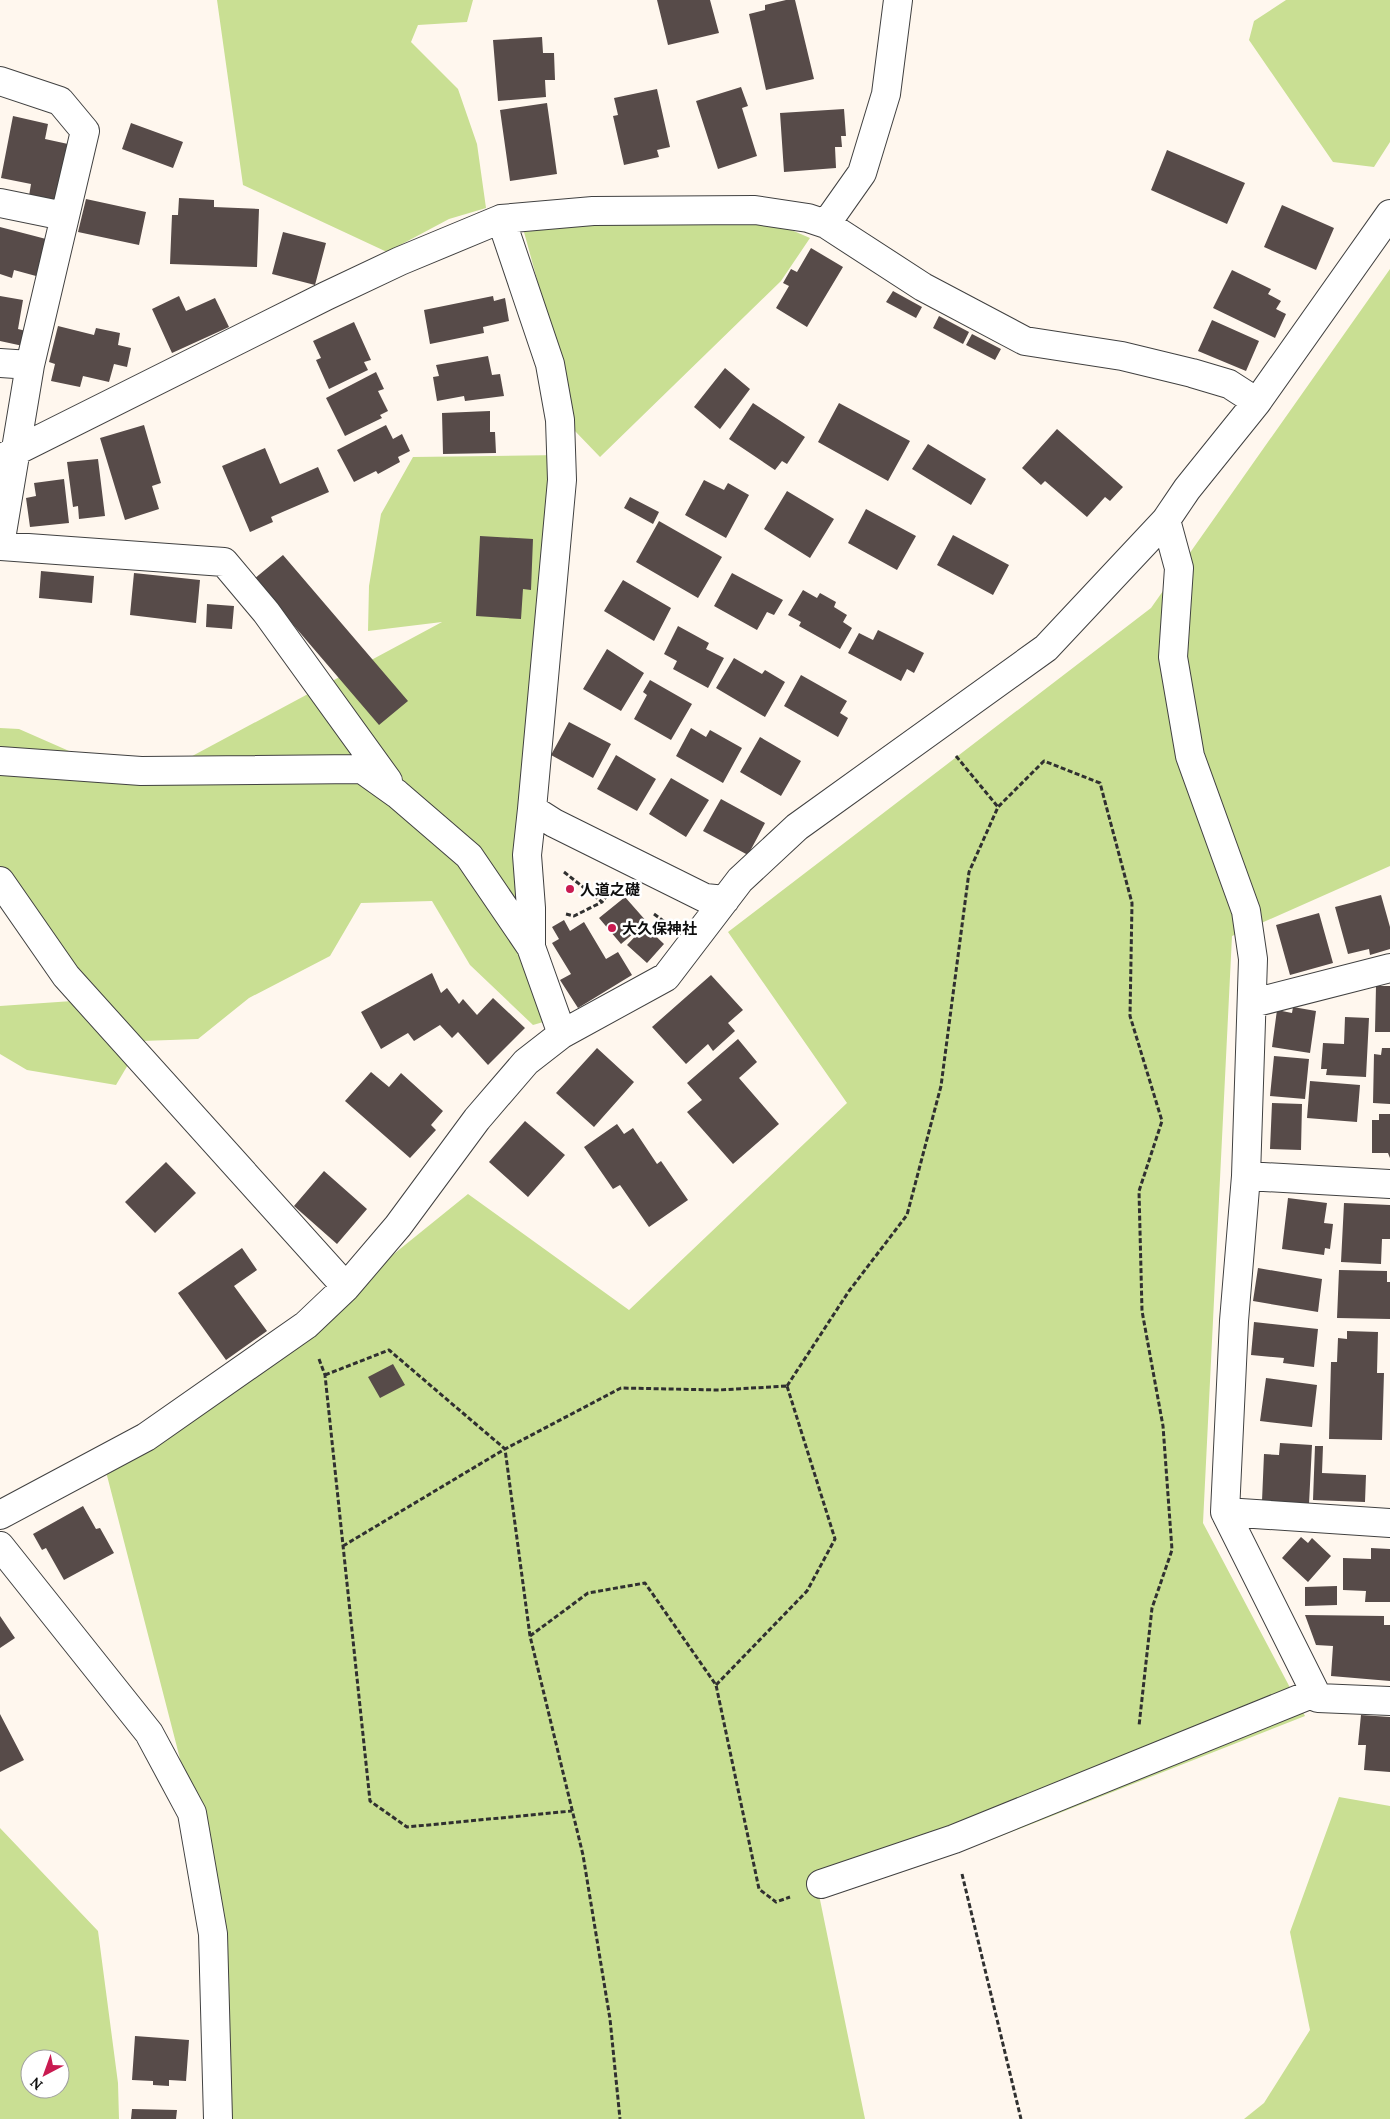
<svg xmlns="http://www.w3.org/2000/svg" width="1390" height="2119" font-family="Lora,'Noto Sans JP',serif">
  <style>
    .forest { fill: #c9df93; fill-rule: evenodd }
    .building { fill: #574b49 }
    .lines { fill: none; stroke-linecap: round; stroke-linejoin: round }
    .minor-casing { stroke: #414141; stroke-width: 30 }
    .path { stroke: #303030; stroke-width: 3; stroke-dasharray: 5 2.5; stroke-linecap: butt }
    .minor { stroke: #fff; stroke-width: 28 }
    .poi-dot { fill: #c91b51; stroke: #fff; stroke-width: 2 }
    .labels { text-anchor: middle; dominant-baseline: central; stroke-width: 5; stroke-linejoin: round; paint-order: stroke }
    .poi-label { font-size: 15px; font-weight: bold; fill: #0e0e0e; stroke: #fff; text-anchor: start }
  </style>
  <rect width="100%" height="100%" fill="#fff7ee"/>
  <path class="forest" d="M217 0H473L467 22 418 25 411 42 458 89 477 144 486 208 449 219 387 252 243 185Z
    M1286 0H1390V142L1374 167 1333 162 1249 40 1254 21Z
    M768 220 810 238 781 281 600 457 574 430 563 374 524 232 606 221Z
    M1390 269V866L1232 936 1203 1523 1305 1716 991 1840 818 1890 865 2119H229L220 1914 103 1460 306 1325 468 1194 629 1310 847 1103 728 932 1151 608Z
    M561 455 531 947 557 1018 533 1025 470 965 432 901 361 903 330 956 249 998 198 1039 142 1041 116 1085 27 1070 0 1054V1006L87 1000 0 881V728L19 729 142 783 442 622 368 631 369 586 381 514 413 457Z
    M1339 1797 1390 1806V2119H1244L1264 2103 1310 2030 1290 1932Z
    M0 1828 98 1931 118 2083 119 2119H0ZM30 2059H60V2089H30Z"/>
  <path class="building" d="M657 0H710L719 33 668 45Z
    M786 0H795L814 79 766 90 749 14 765 10V5Z
    M542 37 543 53H554L555 80H545L546 97 498 101 493 40Z
    M741 87 748 106 742 108 757 156 718 169 696 101Z
    M657 89 670 147 657 150 659 157 624 165 613 116 618 115 614 98Z
    M547 103 557 174 510 181 500 110Z
    M844 109 846 136H841L842 147H835L836 168 784 172 780 113Z
    M13 116 48 124 45 139 68 144 56 202 29 196 31 184 1 178Z
    M131 123 183 142 173 168 122 149Z
    M1167 150 1245 183 1227 224 1151 190Z
    M179 198 214 200V207L259 209 257 267 170 264 172 215H178Z
    M86 199 146 212 139 245 78 232Z
    M1282 205 1334 228 1316 270 1264 247Z
    M0 227 46 239 36 276 14 270 12 278 0 274Z
    M283 232 326 243 315 285 272 274Z
    M811 248 843 267 807 327 776 308 789 286 783 283 791 269 797 272Z
    M1232 270 1271 289 1268 294 1281 301 1276 309 1286 314 1275 338 1213 308Z
    M893 291 922 307 916 318 886 302Z
    M0 296 23 300 18 329 26 331 23 346 0 341Z
    M179 296 186 311 215 298 229 327 172 353 152 309Z
    M493 296 494 301 505 298 509 321 483 327 484 333 430 344 424 310Z
    M939 316 969 332 963 344 933 328Z
    M1212 320 1259 341 1246 371 1198 351Z
    M354 322 371 360 364 362 368 370 329 389 316 360 321 358 313 341Z
    M58 326 94 335 96 328 120 333 118 345 131 348 127 367 114 364 109 382 83 376 80 387 51 381 55 364 49 362Z
    M972 334 1001 349 995 360 966 345Z
    M488 356 492 375 500 374 504 396 465 401 464 396 437 401 433 377 439 376 436 365Z
    M725 368 750 389 720 429 694 407Z
    M376 372 384 389 378 391 388 411 380 415 382 418 345 436 326 398Z
    M753 403 805 437 787 464 782 461 775 470 729 439Z
    M839 403 910 441 888 481 818 442Z
    M490 411V432H495L496 453 443 454 442 413Z
    M144 425 161 483 152 486 159 509 125 520 100 438Z
    M386 425 393 439 402 434 410 451 398 457 400 462 378 474 376 471 354 482 337 450Z
    M1057 429 1123 487 1110 501 1105 497 1087 517 1045 481 1041 485 1022 468Z
    M928 444 986 479 971 505 912 469Z
    M265 448 280 484 318 467 329 492 271 517 273 522 250 532 222 466Z
    M98 459 105 516 79 519 78 506 73 507 67 462Z
    M64 479 69 523 30 527 26 498 36 496 34 483Z
    M704 480 724 490 728 483 749 495 726 538 685 515Z
    M787 491 834 519 810 558 764 529Z
    M630 497 659 512 653 524 624 508Z
    M866 509 916 536 897 570 848 543Z
    M659 521 722 557 698 598 636 562Z
    M953 535 1009 565 993 595 937 565Z
    M480 536 533 539 531 590 523 589 521 619 476 616Z
    M283 555 408 701 379 725 254 579Z
    M41 571 94 576 92 603 39 598Z
    M134 573 200 580 196 623 130 615Z
    M732 573 783 600 774 615 767 612 757 630 714 606Z
    M623 580 671 608 654 641 604 611Z
    M803 590 817 598 820 593 836 602 834 607 847 615 843 622 852 628 840 649 799 626 801 622 788 615Z
    M207 604 234 606 232 629 206 627Z
    M678 626 709 643 706 649 724 658 708 688 673 669 677 661 664 654Z
    M878 630 924 653 914 673 907 669 901 681 848 653 859 633 873 640Z
    M607 649 644 673 621 711 583 689Z
    M734 658 762 674 765 670 785 682 765 717 716 688Z
    M801 675 847 701 840 713 848 718 838 737 784 706Z
    M650 680 692 704 671 740 634 719 647 695 643 692Z
    M569 722 611 744 593 778 551 755Z
    M691 728 706 737 710 730 742 748 723 783 676 756Z
    M760 737 801 761 781 796 740 772Z
    M616 755 656 779 637 811 597 789Z
    M671 778 709 800 686 837 649 814Z
    M721 799 765 823 748 855 703 831Z
    M1381 895 1390 927V949L1370 955 1369 949 1348 954 1335 907Z
    M625 897 647 922 621 944 599 918Z
    M1319 913 1333 963 1290 975 1276 925Z
    M564 920 570 931 584 922 606 959 618 952 632 975 578 1008 560 980 571 974 552 943 559 939 552 927Z
    M645 926 664 944 647 963 627 945Z
    M432 973 441 993 447 988 459 1004 463 999 477 1015 493 998 525 1028 488 1065 458 1032 452 1038 440 1025 414 1041 408 1033 381 1049 361 1012Z
    M711 975 743 1010 728 1023 735 1031 713 1051 708 1044 686 1064 652 1027Z
    M1376 986H1390V1032H1375Z
    M1293 1007 1316 1011 1310 1053 1272 1047 1277 1010 1292 1013Z
    M1345 1017 1369 1018 1366 1077 1326 1075 1327 1069H1321L1323 1043 1344 1044Z
    M738 1039 757 1062 739 1078 779 1124 733 1164 687 1112 702 1100 687 1083Z
    M597 1048 634 1082 594 1127 556 1093Z
    M1382 1048H1390V1104L1373 1103 1374 1054 1381 1055Z
    M1274 1056 1309 1059 1305 1099 1270 1096Z
    M371 1072 389 1087 401 1073 443 1111 431 1125 436 1130 410 1158 345 1101Z
    M1310 1081 1360 1085 1357 1122 1307 1118Z
    M1272 1103 1302 1104 1301 1150 1270 1149Z
    M1379 1114H1390V1158L1388 1153H1372V1120H1379Z
    M525 1121 565 1155 528 1197 489 1162Z
    M617 1124 624 1134 633 1128 657 1164 661 1161 688 1200 649 1227 620 1185 613 1189 584 1147Z
    M166 1162 196 1193 155 1233 125 1202Z
    M324 1171 367 1209 337 1244 294 1206Z
    M1288 1198 1327 1203 1324 1223 1333 1224 1330 1249 1325 1248 1324 1255 1282 1249Z
    M1344 1203 1390 1205V1239H1382L1381 1264 1341 1262Z
    M242 1248 257 1270 234 1286 267 1331 226 1360 178 1293Z
    M1258 1268 1322 1279 1318 1312 1253 1301Z
    M1339 1270 1387 1271V1282H1390V1319L1337 1318Z
    M1254 1322 1318 1329 1314 1367 1283 1363 1284 1358 1251 1355Z
    M1347 1331 1378 1332 1377 1373H1384L1382 1440 1329 1439 1331 1362H1337L1338 1338 1347 1339Z
    M393 1364 405 1385 380 1398 368 1377Z
    M1266 1378 1317 1385 1312 1427 1260 1421Z
    M1280 1443 1312 1445 1309 1504 1262 1501 1264 1454 1279 1455Z
    M1315 1446H1323L1322 1473 1366 1475 1365 1502 1313 1500Z
    M83 1506 96 1529 100 1528 114 1553 64 1580 46 1548 42 1550 33 1534Z
    M1301 1537 1308 1543 1312 1538 1331 1556 1308 1582 1282 1558Z
    M1371 1548 1390 1549V1602H1365L1366 1591 1343 1590V1558L1371 1559Z
    M1337 1586V1605L1305 1606V1587Z
    M1305 1615 1384 1616V1625H1390V1681L1331 1676 1333 1646 1316 1645Z
    M0 1616 15 1638 0 1648Z
    M0 1714 24 1760 0 1772Z
    M1361 1715 1390 1717V1772L1364 1770 1366 1745H1358Z
    M135 2036 189 2040 186 2081 169 2080V2086L153 2085V2081L132 2080Z
    M132 2109 177 2110 176 2119H131Z"/>
  <g class="lines">
    <g class="minor-casing">
      <path id="minor" d="M0 81 60 101 85 131 30 365 0 545
        M0 203 64 216
        M501 219 550 364 560 420 562 480 532 809 554 823 705 898 725 900
        M826 224 862 173 886 94 898 0
        M0 363 30 365
        M0 459 326 296 400 261 501 219 593 211 755 210 808 218 826 224 923 287 1025 341 1122 356 1192 373 1229 384 1257 402
        M1166 520 1179 568 1173 657 1190 756 1246 911 1253 959 1246 1176 1234 1321 1225 1512 1318 1698 1390 1701
        M0 546 224 562 266 612 388 781
        M0 761 141 771 362 769 397 794 469 856 531 947
        M532 809 527 855 531 908V947L562 1034
        M0 881 66 976 346 1287
        M1253 1003 1390 968
        M1246 1176 1390 1184
        M1225 1512 1390 1523
        M0 1515 146 1437 306 1325 346 1287 398 1226 477 1119 526 1062 562 1034 666 977 740 880 797 827 1046 648 1166 520 1187 489 1257 402 1390 214
        M0 1546 149 1733 192 1813 213 1934 218 2119
        M821 1884 954 1839 1314 1693"/>
    </g>
    <path class="path" d="M956 756 998 807
      M564 872 602 902 611 890
      M566 914 574 916 602 902
      M654 914 665 922
      M319 1359 325 1375 370 1801 407 1827 572 1811
      M325 1375 389 1350 505 1449 530 1636 583 1855 610 2019 620 2119
      M787 1386 849 1291 907 1215 941 1086 969 872 998 807 1044 761 1100 783 1132 903 1130 1016 1162 1121 1139 1191 1142 1311 1163 1426 1172 1550 1152 1608 1139 1726
      M343 1546 505 1449 621 1388 719 1390 787 1386
      M530 1636 588 1593 645 1583 716 1685 759 1889 776 1902 790 1897
      M716 1685 807 1591 835 1539 787 1386
      M962 1874 1021 2119"/>
    <use href="#minor" class="minor"/>
  </g>
  <g class="poi-dot">
    <circle cx="570" cy="889" r="5"/>
    <circle cx="612" cy="928" r="5"/>
  </g>
  <g class="labels">
    <g class="poi-label">
      <text x="580" y="889">人道之礎</text>
      <text x="622" y="928">大久保神社</text>
    </g>
  </g>
  <g transform="translate(45 2074) rotate(221)"><circle r="24" fill="#ffffff" stroke="#9f9f9f"/>
  <path d="M0-4L9 19L0 12L-9 19Z" fill="#c91b51"/>
  <text y="-8" font-size="14" font-weight="bold" text-anchor="middle" fill="#0e0e0e">N</text>
  </g>
</svg>
